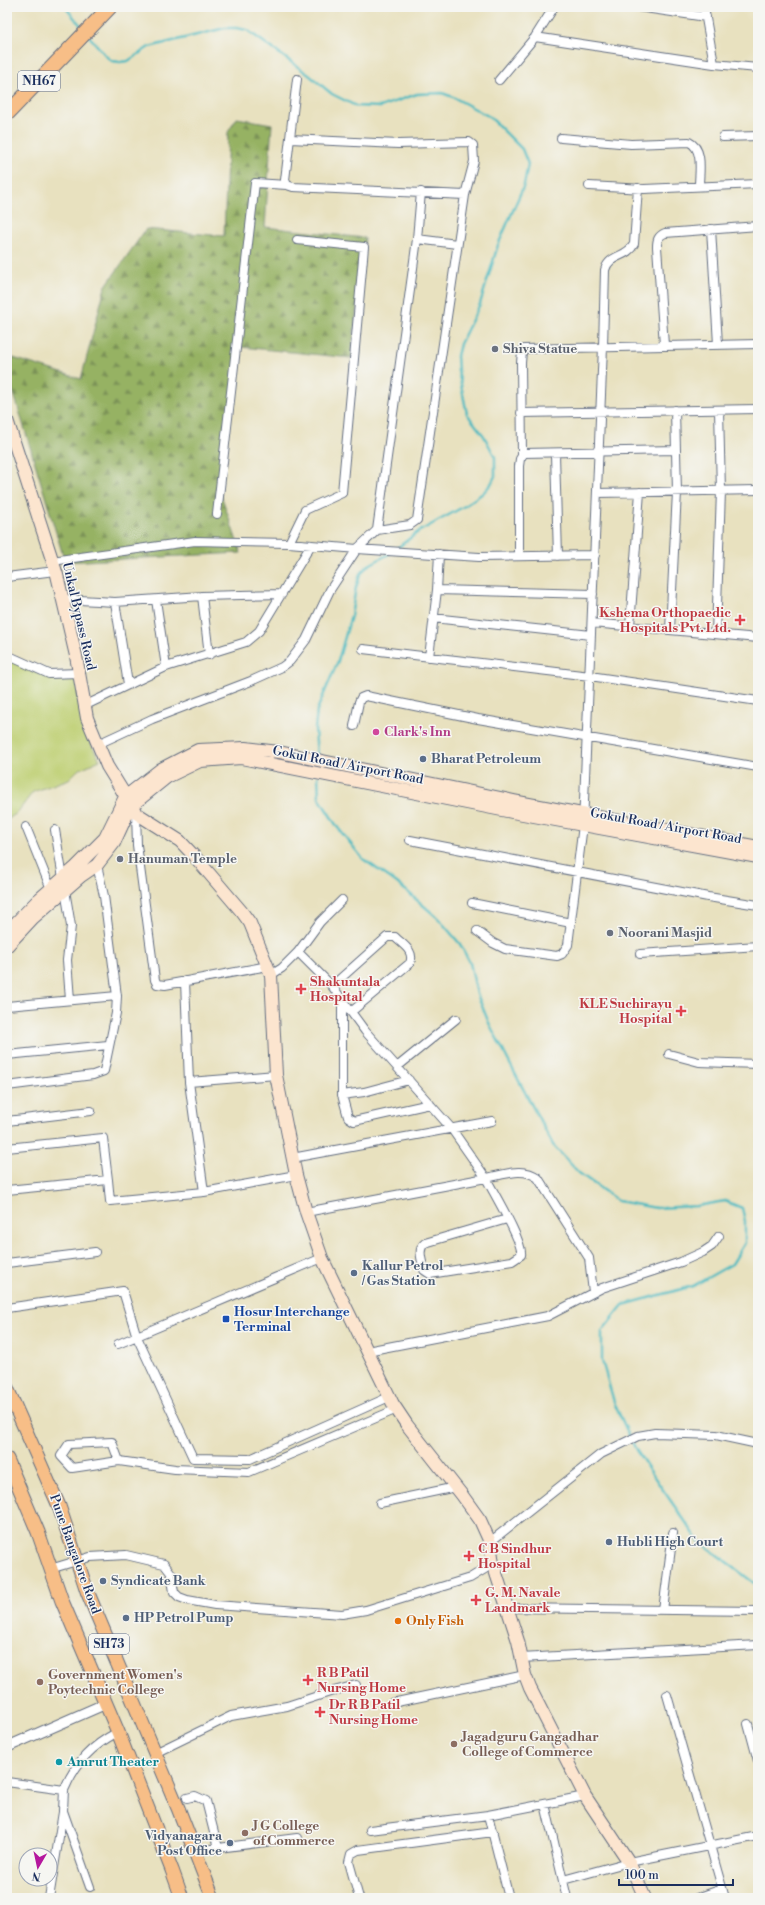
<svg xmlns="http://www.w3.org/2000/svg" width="765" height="1905" font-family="'Libre Bodoni',serif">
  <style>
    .green { fill: #becf72; stroke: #6c7f68 }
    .forest { fill: url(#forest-firs); stroke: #587061 }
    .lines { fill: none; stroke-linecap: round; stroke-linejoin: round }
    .stream { stroke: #4bbac1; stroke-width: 2.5 }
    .minor-casing { stroke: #636d80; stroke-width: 10 }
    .tertiary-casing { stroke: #636d80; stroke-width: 12 }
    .secondary-casing { stroke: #636d80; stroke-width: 14 }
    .primary-casing { stroke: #636d80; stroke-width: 15 }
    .trunk-casing { stroke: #636d80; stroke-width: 16 }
    .minor { stroke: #fff; stroke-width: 8 }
    .tertiary { stroke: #fff; stroke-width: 10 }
    .secondary { stroke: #fce5cf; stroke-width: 12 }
    .primary { stroke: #f7be87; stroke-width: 13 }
    .trunk { stroke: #f7be87; stroke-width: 14 }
    .worship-dot { fill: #6b7280; stroke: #f6f6f2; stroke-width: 1.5 }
    .health-dot { fill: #e0444e; stroke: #f6f6f2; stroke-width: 1.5 }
    .hotel-dot { fill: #d1479c; stroke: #f6f6f2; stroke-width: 1.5 }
    .service-dot { fill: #5c6f8a; stroke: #f6f6f2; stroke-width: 1.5 }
    .transit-dot { fill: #1a4fb4; stroke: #f6f6f2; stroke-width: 1.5 }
    .food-dot { fill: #e8710a; stroke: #f6f6f2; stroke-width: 1.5 }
    .education-dot { fill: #8d6e63; stroke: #f6f6f2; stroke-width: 1.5 }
    .culture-dot { fill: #0f9aa8; stroke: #f6f6f2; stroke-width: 1.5 }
    .labels { text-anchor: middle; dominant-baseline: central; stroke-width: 3; stroke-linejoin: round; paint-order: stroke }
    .shield { fill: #f6f6f2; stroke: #5d6b8a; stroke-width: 1 }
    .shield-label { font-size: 12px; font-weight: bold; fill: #1b2f5e }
    .worship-label { font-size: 13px; font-weight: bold; fill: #5b616d; stroke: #f6f6f2; text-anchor: start }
    .health-label { font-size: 13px; font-weight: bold; fill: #be3a42; stroke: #f6f6f2; text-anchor: start }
    .street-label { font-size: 13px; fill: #1b2f5e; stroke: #f6f6f2 }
    .hotel-label { font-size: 13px; font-weight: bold; fill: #b23c85; stroke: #f6f6f2; text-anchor: start }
    .service-label { font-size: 13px; font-weight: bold; fill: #4e5e75; stroke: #f6f6f2; text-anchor: start }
    .transit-label { font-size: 13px; font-weight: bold; fill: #164399; stroke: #f6f6f2; text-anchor: start }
    .food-label { font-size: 13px; font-weight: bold; fill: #c56008; stroke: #f6f6f2; text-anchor: start }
    .education-label { font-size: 13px; font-weight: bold; fill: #785e54; stroke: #f6f6f2; text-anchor: start }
    .culture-label { font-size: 13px; font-weight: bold; fill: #0d838f; stroke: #f6f6f2; text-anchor: start }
  </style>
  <defs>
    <pattern id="forest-firs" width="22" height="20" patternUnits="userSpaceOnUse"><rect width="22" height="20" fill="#96b264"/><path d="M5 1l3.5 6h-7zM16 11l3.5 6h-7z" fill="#7a9156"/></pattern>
  </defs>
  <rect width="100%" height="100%" fill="#f6f6f2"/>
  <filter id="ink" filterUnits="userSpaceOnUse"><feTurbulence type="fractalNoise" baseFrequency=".025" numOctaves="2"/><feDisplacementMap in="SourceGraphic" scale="8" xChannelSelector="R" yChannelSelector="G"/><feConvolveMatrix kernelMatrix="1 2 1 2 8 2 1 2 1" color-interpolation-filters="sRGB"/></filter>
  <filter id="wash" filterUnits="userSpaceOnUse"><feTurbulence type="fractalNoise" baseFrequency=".012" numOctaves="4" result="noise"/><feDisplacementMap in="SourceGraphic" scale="16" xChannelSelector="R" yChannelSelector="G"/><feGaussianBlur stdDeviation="0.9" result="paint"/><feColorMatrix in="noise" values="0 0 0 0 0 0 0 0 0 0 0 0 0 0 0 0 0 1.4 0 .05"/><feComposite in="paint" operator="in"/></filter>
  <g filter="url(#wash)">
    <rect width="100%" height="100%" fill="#e8e1bf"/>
    <path class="green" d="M7 658 52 678 75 675 91 744 100 760 78 770 69 779 33 792 17 813 7 820Z"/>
    <path class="forest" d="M237 118 272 124 265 227 365 238 351 358 241 347 238 357 219 489 241 553 65 562 7 371V356L81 379 105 287 146 229 224 236 228 132Z"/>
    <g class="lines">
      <path class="stream" d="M65 7 83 28
        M88 35 107 57 112 61 120 62 128 61 149 47 225 28H236L247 30 309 75 332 94 356 106 380 107 417 94 442 93 453 97 490 117 522 149 528 164 524 185 498 245 480 304 460 344 457 356 458 370 467 414 484 436 495 457V476L491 484 483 493 463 507 418 532 396 549
        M317 756 315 729 317 710 338 661 351 616 356 587 360 575 367 566 389 554
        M318 777 319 798 338 828 363 859 397 883 438 918 460 944 470 963 477 994 489 1023 510 1064 553 1145 579 1173 618 1201 656 1208 697 1206 725 1201 742 1208 745 1221V1243L732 1264 693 1286 623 1305 602 1331V1361L615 1405 636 1450 661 1487 699 1541 758 1586"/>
    </g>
  </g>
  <g filter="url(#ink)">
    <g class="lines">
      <g class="minor-casing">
        <path id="minor" d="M638 7 706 17
          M704 7 714 64
          M535 37 714 64 758 68
          M499 80 535 37 554 7
          M723 137 758 136
          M561 138 631 144 689 142C704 149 699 172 699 186
          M290 139 398 144 469 142 473 145 474 161 465 195
          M589 186 644 189 758 184
          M711 229 718 344
          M417 239 457 244
          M664 345 657 247C657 240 658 236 665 233L758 226
          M521 413 758 409
          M555 454 558 556
          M522 455 521 363 522 351 524 349 758 344
          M597 493 758 490
          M217 514 255 183 287 185
          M377 530 417 239 421 192
          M289 543 305 510 342 493 364 247 297 240
          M519 556V466L520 459 524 453 676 450
          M52 561 195 541 289 543 357 549 377 530 410 525 417 520 465 195 293 187 287 185 285 180 297 79
          M7 577 55 571
          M437 590 593 594
          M202 596 209 655
          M62 599 115 602 202 596 282 594
          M156 600 166 667
          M115 602 128 684
          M433 618 591 635
          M592 623 758 638
          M630 626 640 492
          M670 630 677 492 675 410
          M716 634 721 491 719 410
          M363 649 590 676 758 701
          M7 655 49 674 79 673
          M429 657 437 590 439 554
          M84 706 166 667 246 642 259 631 311 545
          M354 726 359 702 361 698 366 696 478 719 758 767
          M98 744 152 719 251 681 282 667 290 661 306 640 330 590 357 549 479 557 595 555
          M136 813 137 845 155 980 157 984 165 985 268 966
          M26 827 51 889
          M55 830 71 926 67 960 70 1000
          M410 840 708 897 758 905
          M472 903 571 923
          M477 931 493 943 505 949 557 956 562 954 568 945 583 825 603 347 605 270C609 254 627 258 634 244L638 188
          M298 952 320 922 342 900
          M640 954 758 946
          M271 975 282 968 298 952 332 986 365 1031 451 1128 486 1178C503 1175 523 1166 538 1178L589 1258 593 1292
          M185 981 189 1082 204 1192
          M332 986 387 937H395C403 945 415 951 410 963L351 1012
          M7 1006 117 996
          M669 1054 699 1062 758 1064
          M7 1055 108 1045
          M397 1067 456 1019
          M409 1080 364 1092 342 1095 348 1117 354 1121 430 1104
          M189 1082 276 1075
          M7 1086 93 1075 104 1071 116 1013 117 996 104 896 97 865
          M342 1095V1000
          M7 1121 91 1111
          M7 1148 103 1138 108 1180
          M292 1158 492 1121
          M7 1190 108 1180 110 1201 204 1192 296 1175
          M306 1212 486 1178C493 1192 524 1243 521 1255L512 1261 430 1274 424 1270C422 1261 417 1249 425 1243L507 1219
          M7 1263 95 1252
          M7 1308 123 1291 137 1337 193 1458 250 1459 389 1397
          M118 1344 322 1258
          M367 1351 548 1316 602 1288 681 1262 703 1252 712 1246 719 1236
          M119 1461 112 1442 69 1444 61 1456 72 1468 119 1461 175 1469 249 1472 397 1409
          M380 1503 456 1487
          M490 1542 601 1454 638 1436 655 1433 716 1435 758 1444
          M50 1569 90 1557 126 1555 164 1564 171 1573 174 1592 179 1597 187 1600 215 1605 342 1614 366 1610 470 1578 493 1564
          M507 1608 758 1611
          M663 1610 673 1533
          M521 1658 758 1645
          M667 1695 725 1898
          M392 1703 525 1675
          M748 1724 758 1761
          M155 1753 231 1716 287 1706 330 1692 356 1685
          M7 1782 64 1790C76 1762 91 1746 118 1732
          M64 1790 63 1811 90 1887
          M187 1798 195 1796 206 1801 218 1848
          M545 1804 567 1898
          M488 1815 509 1898
          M370 1830 488 1815 585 1796
          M195 1851 297 1838
          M563 1880 629 1862 758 1836
          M49 1898 63 1812
          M359 1898 349 1862 351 1854 358 1850 493 1832
          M697 1898 722 1889"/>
      </g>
      <g class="tertiary-casing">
        <path id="tertiary" d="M7 1747 105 1704"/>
      </g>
      <g class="secondary-casing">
        <path id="secondary" d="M7 420 57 575 76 656 87 718 107 766 136 813 180 841 196 858 242 912 250 923 271 975 276 1075 296 1175 306 1212 322 1258 393 1404 407 1425 462 1495 480 1520 490 1542 493 1564 518 1641 525 1675 530 1688 585 1796 629 1862 645 1898
          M7 932 38 900 76 867 105 838 125 797 161 769 198 750 245 748 279 752 514 801 758 847
          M7 946 33 918 81 876 97 865 114 843 131 806 167 777 200 761 241 758 512 812 758 857"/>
      </g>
      <g class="primary-casing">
        <path id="primary" d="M7 1388 59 1506 87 1591 178 1808 213 1898
          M7 1459 38 1532 62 1601 118 1732 172 1870 182 1898"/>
      </g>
      <g class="trunk-casing">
        <path id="trunk" d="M7 114 110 7"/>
      </g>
      <use href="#minor" class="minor"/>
      <use href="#tertiary" class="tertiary"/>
      <use href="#secondary" class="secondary"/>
      <use href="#primary" class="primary"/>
      <use href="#trunk" class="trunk"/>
    </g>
  </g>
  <g class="worship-dot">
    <circle cx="495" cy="349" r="4"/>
    <circle cx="120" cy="859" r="4"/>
    <circle cx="610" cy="933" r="4"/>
  </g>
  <g class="health-dot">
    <path d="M738 614h4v4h4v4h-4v4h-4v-4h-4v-4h4z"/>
    <path d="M299 983h4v4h4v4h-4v4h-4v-4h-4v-4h4z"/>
    <path d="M679 1005h4v4h4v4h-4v4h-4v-4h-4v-4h4z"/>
    <path d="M467 1550h4v4h4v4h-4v4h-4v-4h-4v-4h4z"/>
    <path d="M474 1594h4v4h4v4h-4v4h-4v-4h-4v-4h4z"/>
    <path d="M306 1674h4v4h4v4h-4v4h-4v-4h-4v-4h4z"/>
    <path d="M318 1706h4v4h4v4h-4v4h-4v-4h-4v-4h4z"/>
  </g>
  <circle class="hotel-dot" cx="376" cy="732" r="4"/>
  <g class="service-dot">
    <circle cx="423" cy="759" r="4"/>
    <circle cx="354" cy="1273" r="4"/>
    <circle cx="609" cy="1542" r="4"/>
    <circle cx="103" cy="1581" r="4"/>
    <circle cx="126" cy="1618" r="4"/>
    <circle cx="230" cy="1843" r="4"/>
  </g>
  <rect class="transit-dot" x="222" y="1315" width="8" height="8" rx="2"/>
  <circle class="food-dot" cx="398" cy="1621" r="4"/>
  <g class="education-dot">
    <circle cx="40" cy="1682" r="4"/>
    <circle cx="454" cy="1744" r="4"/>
    <circle cx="245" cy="1833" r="4"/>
  </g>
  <circle class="culture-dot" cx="59" cy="1762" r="4"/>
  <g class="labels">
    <g class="shield">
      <rect x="18" y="71" width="42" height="20" rx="3"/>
      <rect x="89" y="1634" width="40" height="20" rx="3"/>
    </g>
    <g class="shield-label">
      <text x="39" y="81">NH67</text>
      <text x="109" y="1644">SH73</text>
    </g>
    <g class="worship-label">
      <text x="503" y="349">Shiva Statue</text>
      <text x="128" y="859">Hanuman Temple</text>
      <text x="618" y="933">Noorani Masjid</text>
    </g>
    <g class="health-label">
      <text x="731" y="613" text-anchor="end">Kshema Orthopaedic<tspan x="731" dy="15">Hospitals Pvt. Ltd.</tspan></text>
      <text x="310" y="982">Shakuntala<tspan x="310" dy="15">Hospital</tspan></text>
      <text x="672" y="1004" text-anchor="end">KLE Suchirayu<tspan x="672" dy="15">Hospital</tspan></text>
      <text x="478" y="1549">C B Sindhur<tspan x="478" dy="15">Hospital</tspan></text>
      <text x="485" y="1593">G. M. Navale<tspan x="485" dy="15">Landmark</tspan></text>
      <text x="317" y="1673">R B Patil<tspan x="317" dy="15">Nursing Home</tspan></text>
      <text x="329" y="1705">Dr R B Patil<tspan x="329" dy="15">Nursing Home</tspan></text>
    </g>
    <g class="street-label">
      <text transform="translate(79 616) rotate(77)">Unkal Bypass Road</text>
      <text transform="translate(348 765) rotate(11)">Gokul Road / Airport Road</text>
      <text transform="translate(666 826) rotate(10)">Gokul Road / Airport Road</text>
      <text transform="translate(75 1554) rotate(70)">Pune Bangalore Road</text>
    </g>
    <g class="hotel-label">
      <text x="384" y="732">Clark's Inn</text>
    </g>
    <g class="service-label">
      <text x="431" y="759">Bharat Petroleum</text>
      <text x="362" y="1266">Kallur Petrol<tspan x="362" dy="15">/ Gas Station</tspan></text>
      <text x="617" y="1542">Hubli High Court</text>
      <text x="111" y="1581">Syndicate Bank</text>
      <text x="134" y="1618">HP Petrol Pump</text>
      <text x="222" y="1836" text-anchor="end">Vidyanagara<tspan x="222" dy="15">Post Office</tspan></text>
    </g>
    <g class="transit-label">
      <text x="234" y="1312">Hosur Interchange<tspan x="234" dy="15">Terminal</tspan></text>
    </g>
    <g class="food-label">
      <text x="406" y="1621">Only Fish</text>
    </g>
    <g class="education-label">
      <text x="48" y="1675">Government Women's<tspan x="48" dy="15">Poytechnic College</tspan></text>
      <text x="462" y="1737">Jagadguru Gangadhar<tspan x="462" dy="15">College of Commerce</tspan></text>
      <text x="253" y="1826">J G College<tspan x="253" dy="15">of Commerce</tspan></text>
    </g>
    <g class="culture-label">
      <text x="67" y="1762">Amrut Theater</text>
    </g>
  </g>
  <rect width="765" height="1905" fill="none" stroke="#f6f6f2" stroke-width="24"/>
  <g transform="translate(38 1867) rotate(189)"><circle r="19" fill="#f6f6f2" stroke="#9ea6b7"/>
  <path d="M0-3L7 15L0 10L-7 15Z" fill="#b5179e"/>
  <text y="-6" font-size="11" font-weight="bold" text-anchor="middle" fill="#1b2f5e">N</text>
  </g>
  <path d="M619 1879v6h114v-6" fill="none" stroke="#1b2f5e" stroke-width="2"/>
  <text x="625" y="1879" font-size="12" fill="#1b2f5e" stroke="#f6f6f2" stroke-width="3" paint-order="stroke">100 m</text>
</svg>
